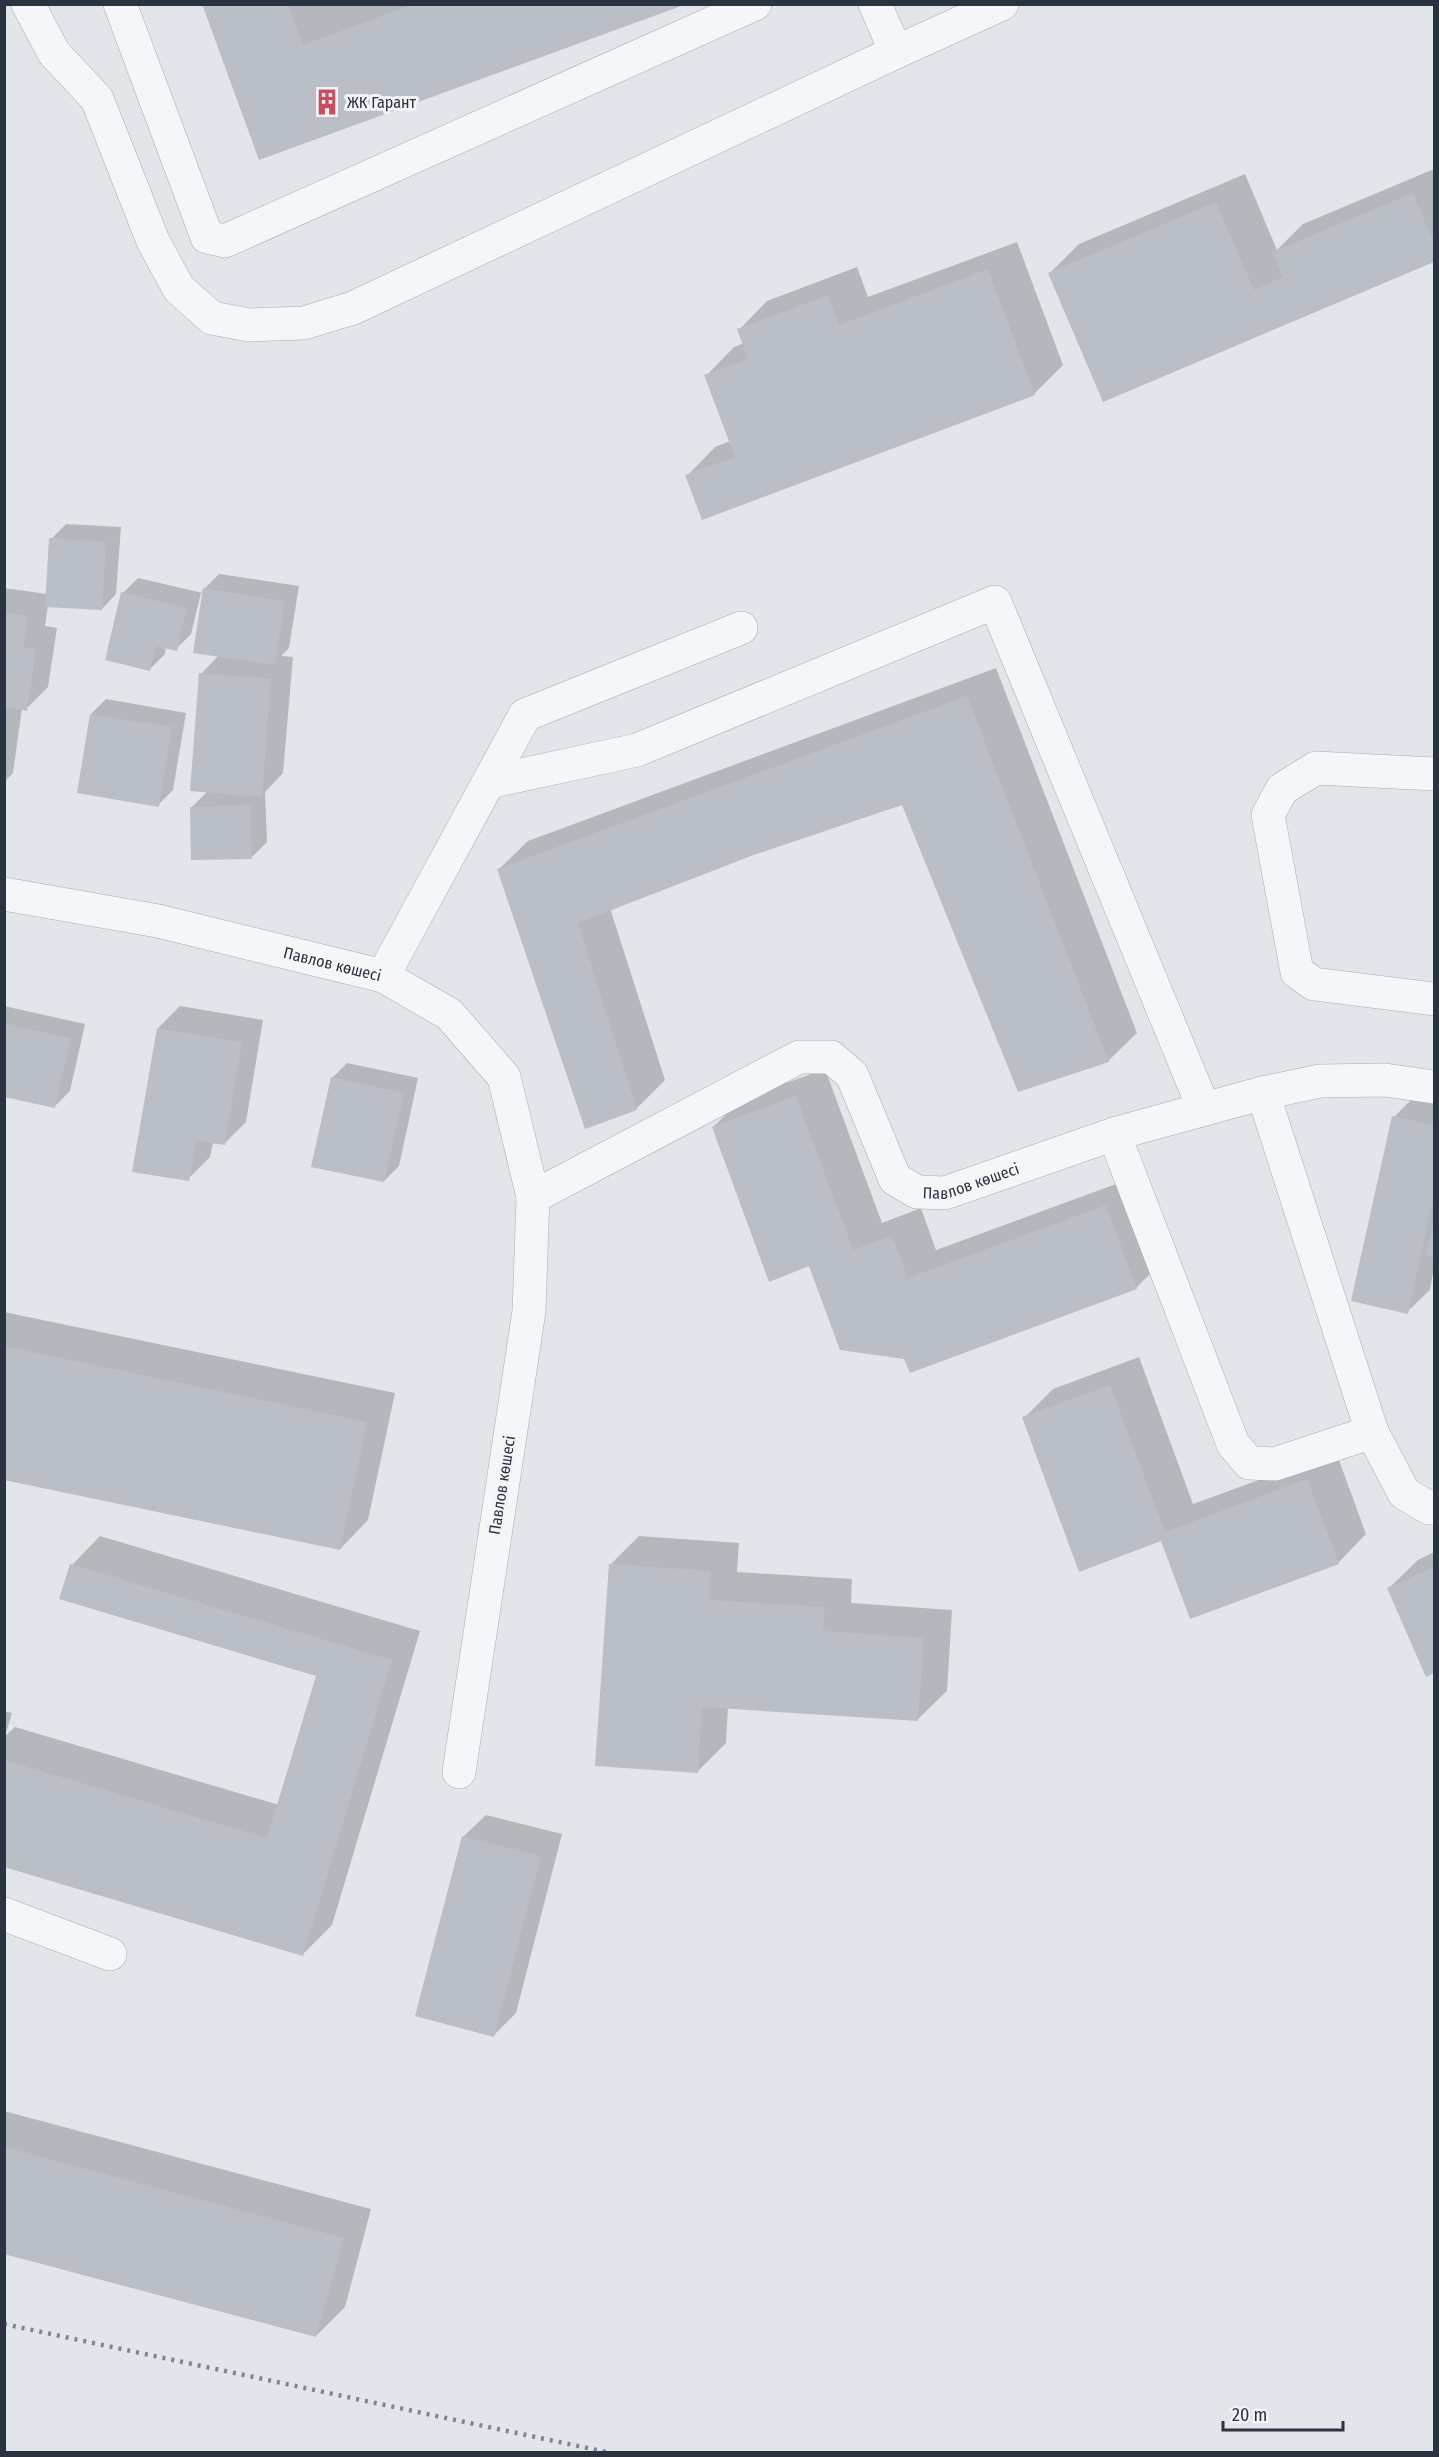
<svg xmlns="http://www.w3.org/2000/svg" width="1439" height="2457" font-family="'Fira Sans Condensed',sans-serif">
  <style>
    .shadow { fill: #0003 }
    .building { fill: #babec6 }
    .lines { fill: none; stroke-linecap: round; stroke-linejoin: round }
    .minor-casing { stroke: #a7acb4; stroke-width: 34 }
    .minor { stroke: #f5f6f8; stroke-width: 33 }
    .rail { stroke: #7c8593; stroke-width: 4.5; stroke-dasharray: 3 6; stroke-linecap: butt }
    .labels { text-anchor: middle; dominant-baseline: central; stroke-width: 6; stroke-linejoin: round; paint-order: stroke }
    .poi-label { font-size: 16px; fill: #2b3341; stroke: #f2f4f7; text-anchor: start }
    .street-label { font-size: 16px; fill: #2b3341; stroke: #f2f4f7 }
  </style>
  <rect width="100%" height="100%" fill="#e2e5ea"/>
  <path class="shadow" d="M203 4 342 6 680 4 260 158Z
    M1434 169V260L1104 400 1050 273 1079 244 1245 174 1277 250 1303 224Z
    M1017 242 1063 365 1034 394 687 476 715 447 730 441 706 376 734 347 744 343 739 330 767 301 857 267 868 297Z
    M66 524 121 527 116 594 102 609 48 605 45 626 57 628 48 687 26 709 22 708 13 773 4 782V588L47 594 51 539Z
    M219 574 299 586 289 648 281 656 293 657 283 773 265 792 267 842 252 857 192 807 208 791 201 674 219 655 203 594 201 593 191 634 176 649 166 647 165 654 150 669 123 593 138 578 203 593 204 589Z
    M996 668 1137 1033 1108 1061 902 803 751 855 610 908 665 1080 637 1108 585 1127 499 869 528 841Z
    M106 699 186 713 173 790 158 805 91 714Z
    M4 1006 85 1024 70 1091 55 1106 4 1095Z
    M180 1006 263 1020 246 1122 224 1144 213 1142 210 1157 188 1179 158 1028Z
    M347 1063 418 1078 399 1166 384 1181 332 1078Z
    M825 1069 882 1223 921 1208 936 1250 1135 1177 1165 1259 1136 1288 906 1357 810 1264 713 1127 742 1099Z
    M1416 1095 1434 1099V1267L1430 1290 1407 1312 1394 1117Z
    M4 1312 395 1393 368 1520 340 1549 4 1479Z
    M1139 1357 1193 1504 1336 1452 1366 1534 1338 1563 1162 1539 1024 1418 1053 1389Z
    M100 1536 420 1631 332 1925 303 1954 4 1866V1711L12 1713 5 1736 15 1727 279 1805 318 1675 72 1565Z
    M639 1536 739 1543 737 1572 852 1579 851 1603 952 1610 947 1691 918 1719 728 1707 726 1743 697 1772 610 1565Z
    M1434 1552V1672L1427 1675 1389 1588 1418 1560Z
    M486 1815 562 1834 516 2013 494 2035 463 1837Z
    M4 2111 371 2209 345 2307 316 2336 4 2252Z"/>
  <path class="building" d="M202 4H288L303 45 413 4 684 5 259 160Z
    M1413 193 1434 243V262L1103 402 1048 273 1216 202 1254 290 1283 277 1272 252Z
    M988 269 1035 395 702 520 685 475 735 457 704 375 748 359 737 329 828 295 839 325Z
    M49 538 106 542 102 610 45 607Z
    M203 588 285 601 275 665 193 653Z
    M121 592 187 608 177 651 156 646 150 671 105 660Z
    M4 613 28 616 23 648 36 649 27 711 4 707Z
    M199 673 271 679 262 797 190 791Z
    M967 696 1109 1062 1018 1092 902 805 751 856 578 923 637 1110 585 1129 497 869Z
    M90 714 172 727 159 807 77 793Z
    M251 805 252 859 191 860 190 807Z
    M4 1024 71 1038 55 1108 4 1097Z
    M157 1028 242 1042 225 1145 196 1141 189 1181 132 1172Z
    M331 1077 404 1093 384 1182 311 1167Z
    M796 1096 853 1250 892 1236 908 1278 1106 1205 1137 1289 910 1373 904 1359 840 1350 809 1266 769 1282 712 1127Z
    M1392 1116 1434 1125V1193L1408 1314 1351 1301Z
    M1434 1225V1257L1425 1255Z
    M4 1346 367 1422 340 1550 4 1480Z
    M1110 1385 1165 1532 1307 1479 1339 1564 1190 1619 1161 1541 1079 1572 1022 1417Z
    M70 1564 392 1660 303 1956 4 1867V1760L267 1838 316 1676 59 1599Z
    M609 1564 711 1571 709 1600 825 1607 823 1631 924 1638 918 1721 702 1707 698 1773 595 1766Z
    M1434 1567V1673L1426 1677 1387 1588Z
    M462 1836 541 1856 494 2037 415 2016Z
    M4 2147 344 2238 316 2337 4 2254Z"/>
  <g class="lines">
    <g class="minor-casing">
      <g id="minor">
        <path d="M28 4 54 53 97 99 153 241 179 289 212 318 249 325 304 323 353 308 896 52 1002 4"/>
        <path d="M120 4 207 237 225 241 755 4"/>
        <path d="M875 4 896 52"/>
        <path d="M1434 774 1316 768 1282 789 1268 815 1297 972 1314 984 1434 999"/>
        <path d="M489 782 637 750 995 602 1204 1109"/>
        <path id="s1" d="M4 894 158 921 383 976 449 1014 504 1077 533 1197 529 1311 459 1772"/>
        <path d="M383 976 525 715 741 628"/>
        <path d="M1263 1093 1372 1432 1404 1493 1429 1508H1434"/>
        <path d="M1114 1134 1233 1444 1249 1463 1275 1464 1372 1432"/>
        <path id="s2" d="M533 1197 799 1057H831L852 1075 895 1179 917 1192 945 1193 1114 1134 1263 1093 1320 1081 1385 1080 1434 1087"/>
        <path d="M4 1914 110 1954"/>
      </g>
    </g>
    <use href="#minor" class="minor"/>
    <path class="rail" d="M4 2324 606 2452"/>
  </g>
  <defs>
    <g id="building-bare" transform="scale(2.07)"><path d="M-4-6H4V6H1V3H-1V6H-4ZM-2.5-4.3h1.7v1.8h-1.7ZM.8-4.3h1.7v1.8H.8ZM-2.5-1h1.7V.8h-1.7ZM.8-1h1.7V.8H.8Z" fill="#c84e5f" stroke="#f2f4f7" stroke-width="2.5" paint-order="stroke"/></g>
  </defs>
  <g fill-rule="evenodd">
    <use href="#building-bare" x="327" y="102"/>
  </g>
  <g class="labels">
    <g class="poi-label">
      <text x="347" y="102">ЖК Гарант</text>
    </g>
    <g class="street-label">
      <text stroke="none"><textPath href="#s1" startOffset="336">Павлов көшесі</textPath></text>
      <text stroke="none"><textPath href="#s2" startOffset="554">Павлов көшесі</textPath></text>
      <text transform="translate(502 1485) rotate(-81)">Павлов көшесі</text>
    </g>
  </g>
  <rect width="1439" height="2457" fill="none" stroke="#2b3341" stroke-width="12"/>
  <path d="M1223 2421v9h120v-9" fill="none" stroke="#2b3341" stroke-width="3"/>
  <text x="1232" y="2421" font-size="18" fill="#2b3341" stroke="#f2f4f7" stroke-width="4.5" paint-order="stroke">20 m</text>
</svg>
